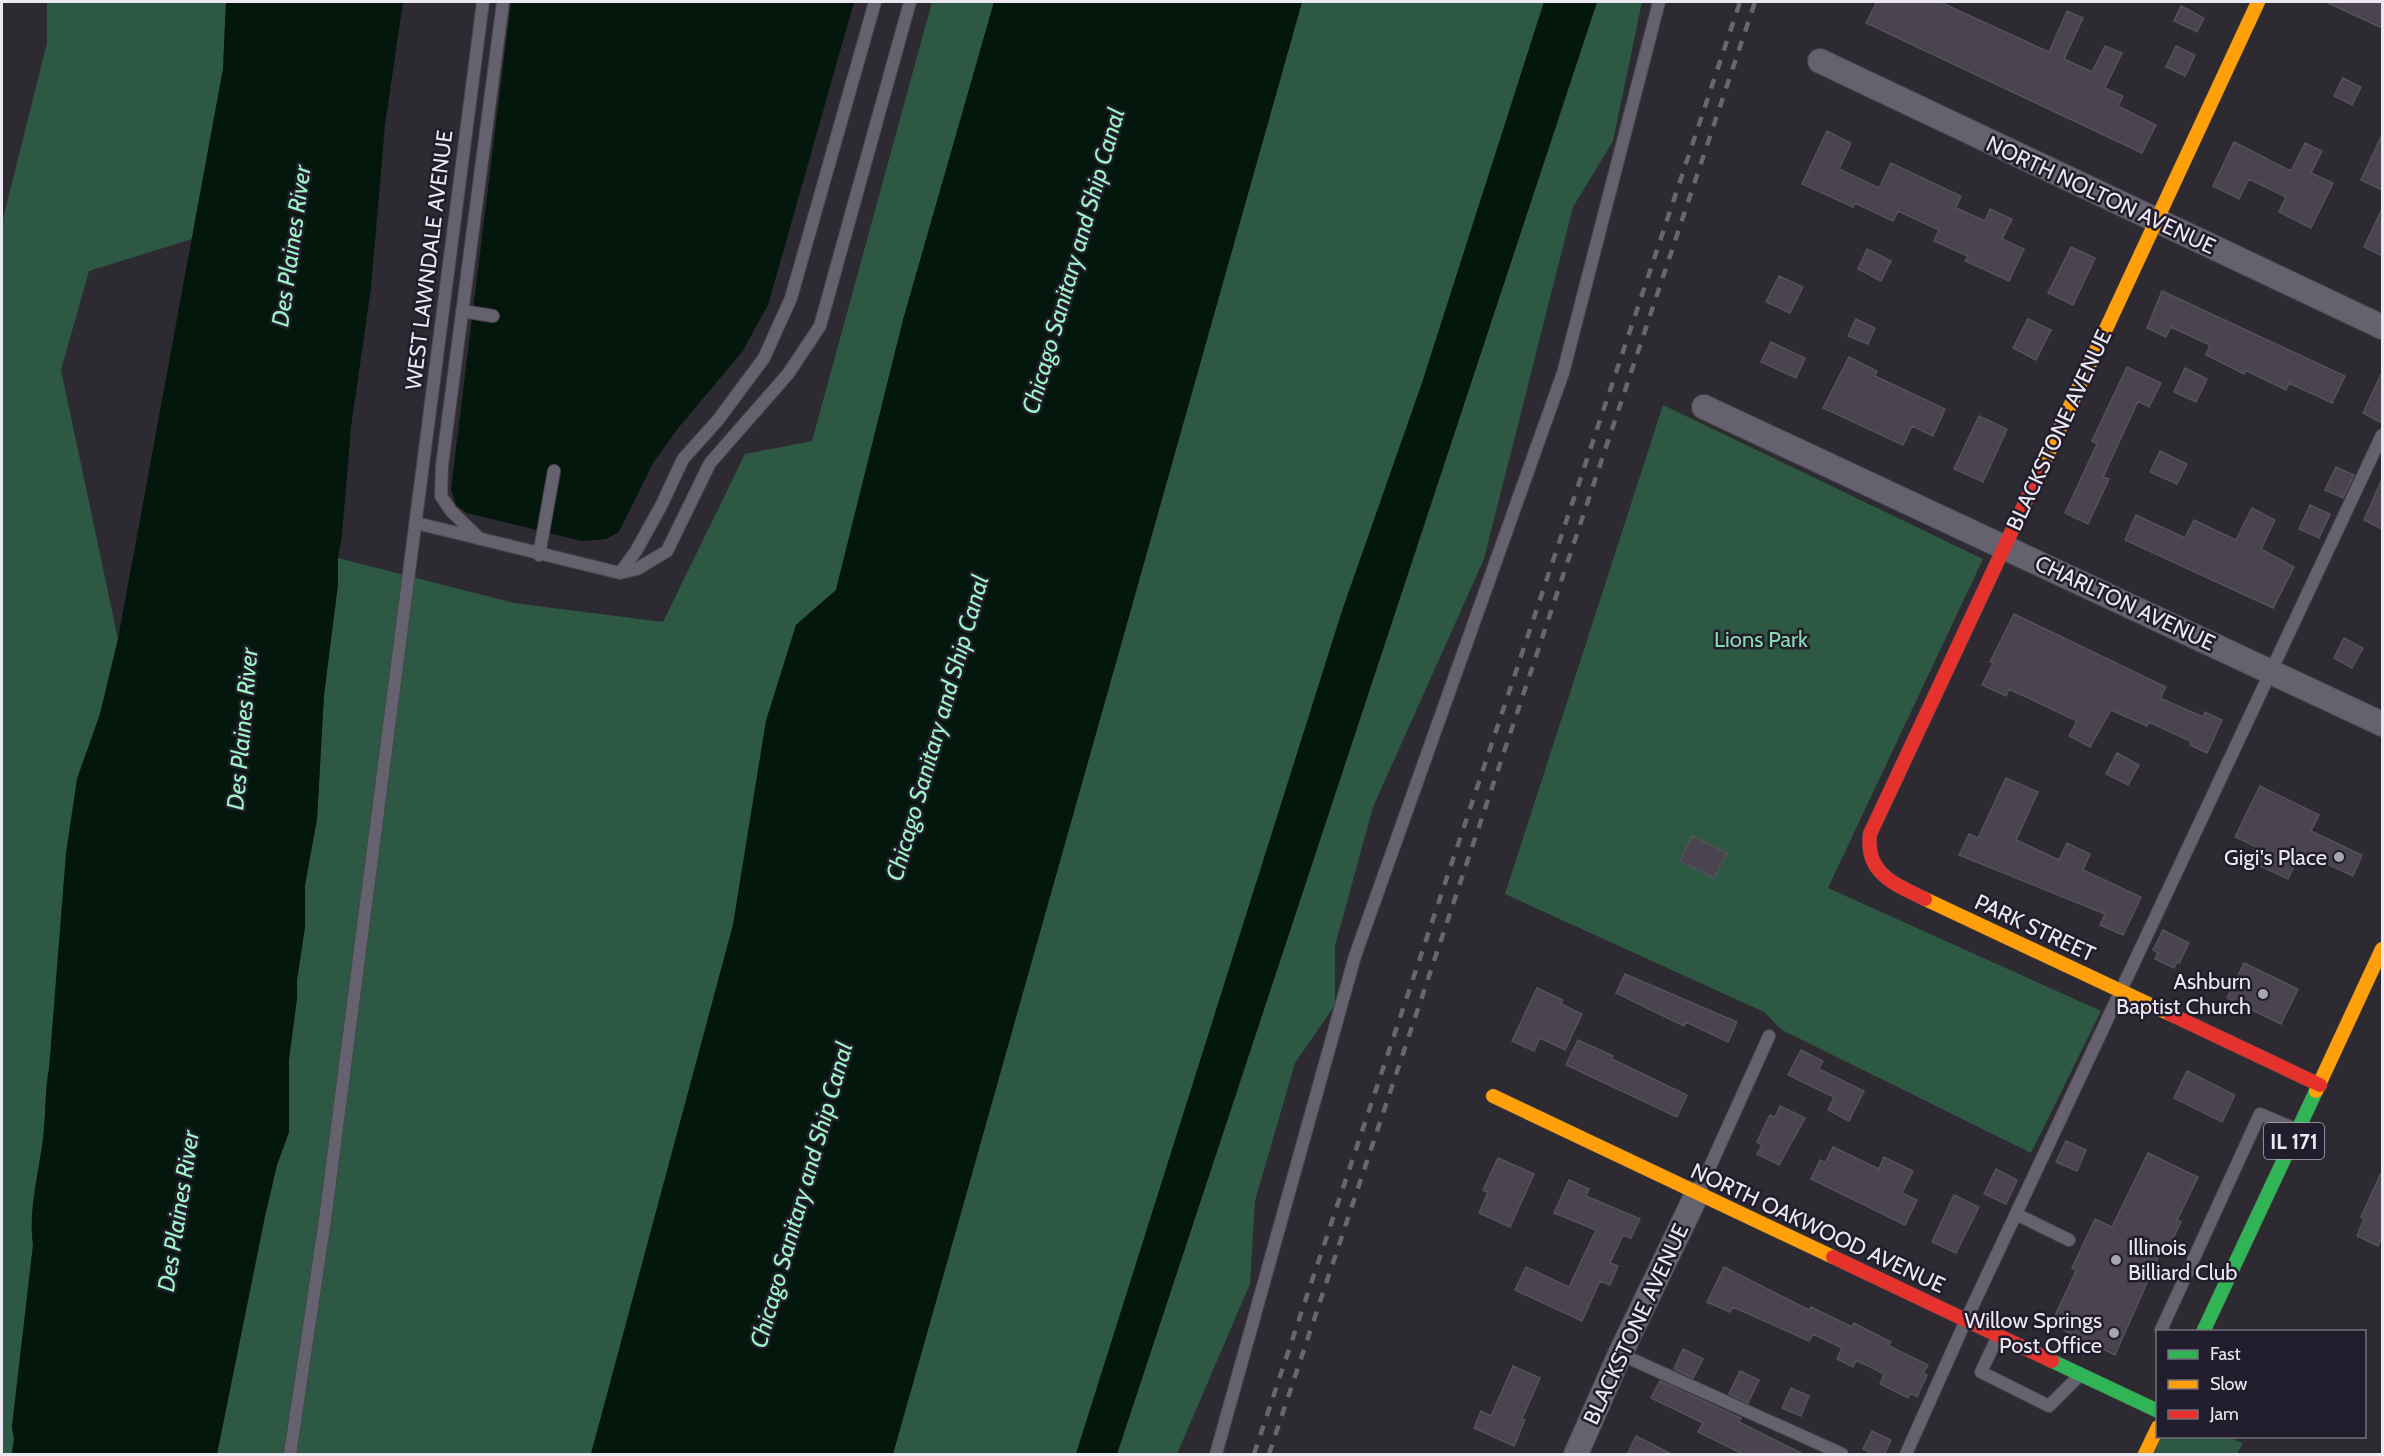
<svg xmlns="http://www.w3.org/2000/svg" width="2384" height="1456" font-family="Cabin,sans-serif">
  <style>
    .green { fill: #2d5843 }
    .water { fill: #04170c }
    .building { fill: #494450; stroke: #545259; stroke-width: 1.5 }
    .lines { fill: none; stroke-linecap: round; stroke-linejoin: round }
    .lane-casing { stroke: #48454c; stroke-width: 14 }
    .street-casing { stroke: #48454c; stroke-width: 26 }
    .fast-casing { stroke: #48454c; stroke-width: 15 }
    .slow-casing { stroke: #48454c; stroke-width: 15 }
    .jam-casing { stroke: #48454c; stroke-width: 15 }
    .lane { stroke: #65616e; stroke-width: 12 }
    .street { stroke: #65616e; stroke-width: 24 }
    .fast { stroke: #30b455; stroke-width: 14 }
    .slow { stroke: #ff9f0a; stroke-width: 14 }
    .jam { stroke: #e5322d; stroke-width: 14 }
    .rail { stroke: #68666e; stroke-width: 4.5; stroke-dasharray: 10 10; stroke-linecap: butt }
    .poi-dot { fill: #a8a6af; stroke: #221d2c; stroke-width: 2 }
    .labels { text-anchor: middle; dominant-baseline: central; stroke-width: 5; stroke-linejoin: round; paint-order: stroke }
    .shield { fill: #221d2c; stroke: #afabb7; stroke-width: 1.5 }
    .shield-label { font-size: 21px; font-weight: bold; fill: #ebe8f2 }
    .street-label { font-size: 22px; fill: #ebe8f2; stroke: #221d2c }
    .park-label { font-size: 22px; fill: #87ddb0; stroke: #221d2c }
    .poi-label { font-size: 22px; fill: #ebe8f2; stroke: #221d2c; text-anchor: end }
    .water-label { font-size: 24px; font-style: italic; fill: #9df4c5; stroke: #221d2c }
  </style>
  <rect width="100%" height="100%" fill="#2d2a32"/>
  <path class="green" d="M47 2H226L223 69 192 239 89 271 61 370 118 639 100 714 77 779 49 1069C45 1091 46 1107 44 1129 41 1167 27 1206 33 1245L12 1427 14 1439 12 1454H2V223L47 43Z
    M932 2H994L903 320 836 590 796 625 766 721 733 925 591 1454H217L265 1216 277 1164 289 1132V1059L297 998V980L305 927V885L317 819 324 695 338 584V558L514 603 663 622 745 454 812 441Z
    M1302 2H1544L1422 383 1342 611 1076 1454H893Z
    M1597 2H1642L1613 141 1573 207 1484 559 1373 807 1335 946V1005L1295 1063 1255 1201 1250 1284 1177 1454H1117Z
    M1663 405 1983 559 1828 888 2101 1011 2031 1153 1782 1030 1764 1012 1505 894Z
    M2162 1437H2227L2243 1443 2237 1454H2153Z"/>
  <path class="water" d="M226 2H403L385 125 371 288 351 427 342 535 338 558V584L324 695 317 819 305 885V927L297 980V998L289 1059V1132L277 1165 265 1216 217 1454H12L14 1439 12 1427 33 1245C28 1206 41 1167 44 1129 46 1107 45 1091 49 1069L66 853 77 779 100 714 118 639 223 69Z
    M511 2H854L768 305 742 352 679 427 653 463 619 532 606 539 582 541 467 513 456 505 451 489Z
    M994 2H1302L893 1454H591L733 925 766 721 796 625 836 590 903 320Z
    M1544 2H1597L1117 1454H1076L1342 611 1422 383Z"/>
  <path class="building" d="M1877 2H1940L2049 52 2067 11 2083 18 2064 59 2092 72 2105 46 2122 53 2105 88 2123 96 2118 106 2156 125 2142 153 1866 23Z
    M2326 2H2382V28Z
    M2181 6 2204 18 2197 32 2174 21Z
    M2176 46 2195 55 2185 76 2166 67Z
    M2343 78 2361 87 2352 105 2334 96Z
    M1827 131 1851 143 1839 169 1879 188 1891 163 1961 196 1956 208 1985 221 1990 209 2012 219 2002 239 2024 249 2009 281 1965 261 1968 256 1934 241 1939 230 1898 211 1893 221 1855 203 1853 207 1802 184Z
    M2382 135V190L2361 180Z
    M2234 142 2291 171 2305 143 2322 151 2311 173 2333 183 2311 228 2279 212 2286 197 2249 179 2239 199 2213 186Z
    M2382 209V256L2364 247Z
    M2071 247 2095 258 2073 305 2048 293Z
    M1867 249 1891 261 1881 281 1858 269Z
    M1779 276 1803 287 1790 313 1766 302Z
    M2162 291 2345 376 2332 403 2289 383 2286 390 2245 370 2244 374 2206 355 2210 345 2171 327 2166 337 2147 328Z
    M1856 319 1875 328 1868 344 1848 336Z
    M2028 319 2051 330 2036 360 2013 348Z
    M1771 342 1805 358 1796 378 1761 362Z
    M1849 357 1877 371 1875 376 1945 409 1933 436 1912 426 1903 445 1823 408Z
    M2127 367 2161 383 2149 407 2138 401 2103 477 2109 479 2088 524 2065 513 2097 444 2092 441Z
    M2185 368 2207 379 2196 402 2174 392Z
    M2382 372V423L2363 413Z
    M1979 416 2007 429 1983 482 1954 469Z
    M2160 451 2187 464 2177 484 2150 472Z
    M2336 467 2354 475 2343 498 2325 490Z
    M2382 479V529L2364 520Z
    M2310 505 2330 514 2319 538 2299 529Z
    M2252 508 2275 520 2261 549 2294 567 2273 608 2125 540 2136 515 2185 538 2194 520 2236 540Z
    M2014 614 2166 687 2160 698 2203 717 2205 712 2222 720 2207 753 2190 745 2192 742 2149 722 2147 726 2111 710 2090 747 2069 736 2077 721 2009 689 2006 696 1982 685 1993 663 1990 662Z
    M2344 638 2363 648 2352 668 2334 658Z
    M2117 753 2139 765 2128 785 2106 774Z
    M2006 778 2038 792 2016 840 2059 860 2067 843 2090 854 2083 870 2141 897 2123 935 2100 925 2105 914 1959 855 1969 834 1978 838Z
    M2260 786 2319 815 2311 831 2362 855 2353 876 2301 852 2288 879 2258 865 2265 851 2235 837Z
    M1692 836 1727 853 1714 878 1680 861Z
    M2163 930 2189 943 2179 963 2177 962 2174 968 2155 959 2158 953 2153 950Z
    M2244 963 2298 989 2281 1024 2227 998Z
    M1625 974 1737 1022 1728 1042 1686 1022 1684 1026 1616 993Z
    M1537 988 1563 1000 1561 1004 1582 1014 1565 1050 1540 1038 1534 1051 1512 1041Z
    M1578 1040 1613 1056 1612 1059 1687 1095 1677 1117 1566 1065Z
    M1801 1050 1823 1061 1819 1069 1864 1091 1849 1121 1828 1110 1834 1097 1788 1075Z
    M2187 1071 2235 1095 2222 1122 2174 1098Z
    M1780 1106 1805 1118 1779 1165 1757 1154 1762 1145 1757 1142 1770 1115 1775 1117Z
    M2066 1141 2086 1150 2077 1171 2056 1162Z
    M1833 1147 1879 1169 1884 1157 1913 1171 1902 1193 1917 1200 1905 1225 1811 1179 1820 1160 1825 1163Z
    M2148 1153 2198 1177 2177 1220 2181 1222 2166 1253 2161 1251 2115 1355 2051 1324 2076 1271 2072 1268 2095 1219 2112 1227Z
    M1498 1158 1534 1174 1510 1227 1479 1213 1488 1192 1483 1190Z
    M1996 1169 2017 1180 2006 1204 1984 1194Z
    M2382 1171V1237L2378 1246 2357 1236 2364 1219 2361 1217Z
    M1569 1180 1589 1189 1586 1196 1640 1219 1631 1238 1623 1235 1610 1263 1618 1266 1610 1285 1600 1281 1582 1321 1515 1290 1526 1267 1569 1287 1596 1230 1554 1213Z
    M1954 1195 1979 1207 1956 1253 1932 1242Z
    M1724 1267 1809 1310 1811 1307 1852 1327 1854 1323 1891 1342 1889 1346 1928 1365 1923 1373 1927 1375 1917 1397 1910 1393 1908 1398 1880 1384 1884 1374 1856 1360 1853 1367 1837 1359 1842 1348 1813 1334 1809 1341 1733 1307 1730 1312 1707 1302Z
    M1683 1349 1703 1359 1693 1378 1674 1369Z
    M1513 1366 1540 1378 1522 1419 1525 1420 1514 1446 1474 1428 1481 1411 1491 1416Z
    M1740 1371 1759 1380 1748 1403 1729 1394Z
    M1660 1381 1741 1418 1739 1422 1805 1455H1745L1698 1432 1703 1423 1651 1398Z
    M1791 1388 1809 1396 1801 1416 1782 1408Z
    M1872 1431 1891 1440 1884 1455H1875L1863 1449Z
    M1636 1436 1673 1455H1627Z"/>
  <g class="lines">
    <g class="lane-casing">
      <path id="lane" d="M462 311 493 316
        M416 523 620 573 637 569 667 551 710 463 788 374 820 326 910 2
        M480 539 451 511 441 496 442 465 503 2
        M539 555 554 471
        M620 573 636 551 661 506 683 459 718 420 764 358 791 298 875 2
        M1699 1191 1769 1036
        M2016 1214 2069 1240
        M2164 1332 2161 1330 2260 1114 2298 1130
        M1998 1336 1981 1372 2049 1406 2078 1377
        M1620 1354 1842 1454
        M290 1454 325 1220 483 2
        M1216 1454 1355 956 1563 373 1659 2
        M1906 1454 1966 1320 2382 435"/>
    </g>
    <g class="street-casing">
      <path id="street" d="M1820 61 2382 327
        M1704 407 2382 724
        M1576 1454 1620 1354 1697 1194"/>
    </g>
    <g class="fast-casing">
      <path id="fast" d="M2203 1332 2316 1091
        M2052 1361 2158 1411"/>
    </g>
    <g class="slow-casing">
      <path id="slow" d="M2039 473 2258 2
        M1925 899 2170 1014
        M2316 1091 2382 949
        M1493 1096 1833 1257
        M2145 1454 2158 1427"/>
    </g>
    <g class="jam-casing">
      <path id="jam" d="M1925 899C1895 884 1865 874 1870 834L2039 473
        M2170 1014 2320 1085
        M1833 1257 2052 1361"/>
    </g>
    <use href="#lane" class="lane"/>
    <use href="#street" class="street"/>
    <use href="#fast" class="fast"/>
    <use href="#slow" class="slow"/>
    <use href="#jam" class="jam"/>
    <path class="rail" d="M1254 1454 1740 2
      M1269 1454 1755 2"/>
  </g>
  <g class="poi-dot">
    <circle cx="2339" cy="857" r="6"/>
    <circle cx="2263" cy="994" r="6"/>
    <circle cx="2116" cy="1260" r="6"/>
    <circle cx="2114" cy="1333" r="6"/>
  </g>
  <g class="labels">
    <rect class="shield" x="2264" y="1123" width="60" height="36" rx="4.5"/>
    <g class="shield-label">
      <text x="2294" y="1141">IL 171</text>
    </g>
    <g class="street-label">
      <text transform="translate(2101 195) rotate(25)">NORTH NOLTON AVENUE</text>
      <text transform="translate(429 260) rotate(-83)">WEST LAWNDALE AVENUE</text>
      <text transform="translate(2059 430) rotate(-65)">BLACKSTONE AVENUE</text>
      <text transform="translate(2125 603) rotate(25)">CHARLTON AVENUE</text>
      <text transform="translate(2035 928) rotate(25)">PARK STREET</text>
      <text transform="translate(1818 1228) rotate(25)">NORTH OAKWOOD AVENUE</text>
      <text transform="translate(1636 1324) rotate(-65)">BLACKSTONE AVENUE</text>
    </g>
    <g class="park-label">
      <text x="1761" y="639">Lions Park</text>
    </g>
    <g class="poi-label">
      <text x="2327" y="857">Gigi's Place</text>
      <text x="2251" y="981">Ashburn<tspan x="2251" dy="25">Baptist Church</tspan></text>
      <text x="2128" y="1247" text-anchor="start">Illinois<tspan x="2128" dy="25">Billiard Club</tspan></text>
      <text x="2102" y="1320">Willow Springs<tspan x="2102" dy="25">Post Office</tspan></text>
    </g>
    <g class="water-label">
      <text transform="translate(291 246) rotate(-82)">Des Plaines River</text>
      <text transform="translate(1073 261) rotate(-74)">Chicago Sanitary and Ship Canal</text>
      <text transform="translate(937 728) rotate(-74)">Chicago Sanitary and Ship Canal</text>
      <text transform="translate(242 729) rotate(-85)">Des Plaines River</text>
      <text transform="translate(801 1195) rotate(-74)">Chicago Sanitary and Ship Canal</text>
      <text transform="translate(178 1211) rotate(-81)">Des Plaines River</text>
    </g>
  </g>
  <rect width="2384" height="1456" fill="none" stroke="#ebe8f2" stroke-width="6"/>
  <rect x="2156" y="1330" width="210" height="108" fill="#221d2c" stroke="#726e7b" stroke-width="1.5"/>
  <rect x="2168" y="1350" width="30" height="9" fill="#30b455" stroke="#726e7b" stroke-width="1.5"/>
  <text x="2210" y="1360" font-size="18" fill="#ebe8f2">Fast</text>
  <rect x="2168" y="1380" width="30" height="9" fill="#ff9f0a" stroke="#726e7b" stroke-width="1.5"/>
  <text x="2210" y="1390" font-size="18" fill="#ebe8f2">Slow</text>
  <rect x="2168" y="1410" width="30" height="9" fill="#e5322d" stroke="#726e7b" stroke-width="1.5"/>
  <text x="2210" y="1420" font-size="18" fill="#ebe8f2">Jam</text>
</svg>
